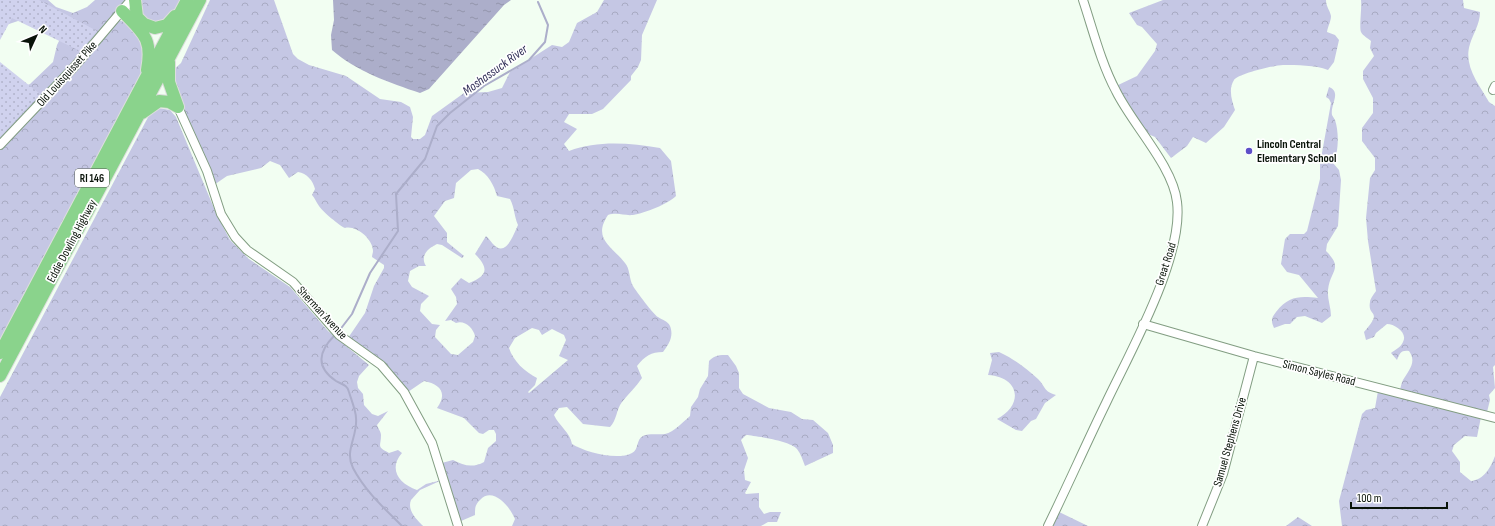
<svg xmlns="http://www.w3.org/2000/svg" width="1495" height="526" font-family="'Sofia Sans Condensed',sans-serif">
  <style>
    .forest { fill: url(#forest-crowns); fill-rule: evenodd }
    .park { fill: url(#park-dots) }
    .water { fill: url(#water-ripples) }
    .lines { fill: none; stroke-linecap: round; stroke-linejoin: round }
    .stream { stroke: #acaeca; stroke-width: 2 }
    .minor-casing { stroke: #829d82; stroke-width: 10 }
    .highway-casing { stroke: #dddedd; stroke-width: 14 }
    .minor { stroke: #fff; stroke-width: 8 }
    .highway { stroke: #8ad38c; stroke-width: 12 }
    .poi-dot { fill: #5d4fc8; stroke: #fff; stroke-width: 1.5 }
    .labels { text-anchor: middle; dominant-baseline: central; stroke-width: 3.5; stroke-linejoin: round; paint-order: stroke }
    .shield { fill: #fff; stroke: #535a53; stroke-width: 1 }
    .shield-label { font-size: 11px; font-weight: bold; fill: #091309 }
    .street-label { font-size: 12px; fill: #091309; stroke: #fff }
    .poi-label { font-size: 12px; font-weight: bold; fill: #091309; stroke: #fff; text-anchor: start }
    .water-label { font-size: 13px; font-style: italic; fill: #2e2c55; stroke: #fff }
  </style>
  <defs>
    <pattern id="forest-crowns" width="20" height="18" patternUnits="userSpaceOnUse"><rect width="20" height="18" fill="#c5c7e4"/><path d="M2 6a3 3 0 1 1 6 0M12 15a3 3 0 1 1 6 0" fill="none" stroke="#a8aac2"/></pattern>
    <pattern id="park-dots" width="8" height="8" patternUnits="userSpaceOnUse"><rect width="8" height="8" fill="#d0d2ee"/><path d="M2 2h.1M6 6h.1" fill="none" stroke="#b1b3cb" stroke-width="1.8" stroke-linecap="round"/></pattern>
    <pattern id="water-ripples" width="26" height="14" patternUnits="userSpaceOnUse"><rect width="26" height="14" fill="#acaeca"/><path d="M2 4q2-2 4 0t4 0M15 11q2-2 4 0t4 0" fill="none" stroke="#9395ac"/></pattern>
  </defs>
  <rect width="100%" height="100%" fill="#f2fef2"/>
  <path class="forest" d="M0 0H48L56 7 73 13 87 7 95 0H186L172 19 153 28 129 3 117 20 130 23 144 45 146 65 0 353V76L18 89 30 84 53 62 57 45 64 31 45 12 0 27Z
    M210 0H274L293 54 298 59 309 65 346 76 380 99 401 102 410 107 413 117 411 137 413 139H420L425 135 432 116 464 93 488 92 502 88 510 72 552 45 562 47 569 42 577 23 597 12 604 0H657L642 35 641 60 638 67 631 76V80L603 109 592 114H569L564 122 577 129 564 144 569 151C598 140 630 143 660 148L671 161 676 196C668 204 645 213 633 215 624 216 618 212 608 215 592 239 612 246 625 263 630 268 629 279 633 286 636 291 654 315 658 317 662 320 668 321 670 326 674 336 669 344 663 352 651 352 645 356 637 366L642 378C636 387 628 394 622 402 616 410 617 420 610 427L583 424 567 407 559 408 554 415C559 426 570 432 572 444 585 452 617 461 632 453 639 450 636 439 643 436 650 433 657 435 665 434 674 432 683 422 690 416L691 407 698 397 700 389 708 376 709 361C715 355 719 355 728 355L736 366 739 373V388L743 394 769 408 791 412 802 419 813 420 828 433 833 445V453L805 466C803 461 801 454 797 449 791 441 756 436 746 435L741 440 748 458 744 470 745 480 751 482 745 493 746 494 759 493V507L764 514 770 512H781L777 522H768L761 526H512L515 519C510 507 493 486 480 500 475 505 475 508 475 515L461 521 438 464 453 460C464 466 473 468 484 462L488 448 496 441V434L494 430H489L483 434 479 433 464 418 437 408C448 393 440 384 424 381L405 394 393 381 348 338 365 313 374 286 384 268V265L372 257C372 255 373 253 373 251 373 239 356 225 345 228 340 226 322 211 319 206 316 202 315 198 312 195L315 189C313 181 307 173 298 172L289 178 280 165 270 161 261 168 227 176 211 187 168 75 181 63ZM478 169C488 174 494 185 497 196L510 199C515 209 514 216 518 225 514 233 507 256 495 246 491 243 490 239 486 236L475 254C489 268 488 276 469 283L461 278 451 289 456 297 457 304 445 321 451 320 456 323C465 320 473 328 475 336L473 342 458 355 451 354 435 337 436 330 440 325 432 324 420 311 421 304 429 296 412 287 408 281 410 271 419 266H426C420 256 427 249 437 244L442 245 462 258 464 256 447 242V233L434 216 445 201 454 198 456 183 471 170ZM532 328 539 330 542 335 552 329 564 335 566 340 559 356 568 360 529 393 528 392 535 385 537 378C525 372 513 361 509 348L515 338Z
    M1163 0H1326C1326 7 1330 10 1331 16 1331 21 1328 26 1327 32L1335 35 1339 40 1334 62 1328 70C1315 65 1297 65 1283 65 1275 65 1238 74 1234 80 1228 89 1232 101 1235 110L1224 127 1206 143 1193 137 1187 146 1171 158 1155 137 1148 134 1114 87 1137 76 1155 51 1157 44 1142 27 1137 25 1129 13Z
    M1361 0H1463L1464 8 1480 12C1480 24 1473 34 1470 44 1463 66 1479 84 1489 102L1495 106V365L1493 367 1495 388 1489 395 1490 400 1486 416 1481 417 1477 437 1465 436 1454 445 1452 451 1460 462V472L1471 481C1484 480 1491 467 1495 456V526H1342L1339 501 1362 414 1366 410 1375 408 1378 391 1399 395C1400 390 1401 384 1403 380 1409 370 1417 362 1409 351 1401 350 1400 353 1397 360L1391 353C1395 350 1401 347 1403 342 1408 333 1395 324 1387 324L1376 333 1374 337 1366 340 1364 332C1384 309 1367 318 1370 302 1370 299 1374 294 1376 291L1368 241 1366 218 1370 178 1375 170V158L1362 141V128L1373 113V98L1363 79V71L1374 56 1370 48 1371 41C1368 38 1363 36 1361 32 1359 28 1362 7 1361 0Z
    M1329 87C1342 92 1330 105 1332 115 1333 117 1334 118 1335 120 1339 132 1339 152 1333 163L1339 170 1341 180 1338 226 1327 244 1326 251C1344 269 1330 270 1328 290 1327 298 1331 307 1331 316L1322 323 1305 316 1297 317 1290 324H1285L1274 328C1271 321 1271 318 1276 312 1289 296 1299 296 1318 298L1299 275 1287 272 1281 264 1285 239 1290 234H1304L1307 231 1320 179V164L1331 103 1329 99 1326 97Z
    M158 108 170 110 176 117 216 213 230 240 249 259 290 287 328 331 369 365 359 376 357 382 358 388 363 394 364 405 372 414 378 416 388 411 377 425C378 428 381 432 381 435 381 447 376 446 389 453L398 450 402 453C388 469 399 484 417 490L426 484 442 480 420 490 411 500C407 510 416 519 423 526H0V397L146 121 151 112Z
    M999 352C1014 359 1026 368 1038 379 1046 387 1043 391 1056 395L1045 403 1036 419 1031 421 1022 431 1016 430 997 419C1024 405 1020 377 988 375L992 360 990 353Z
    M1055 510 1088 526H1046Z
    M1298 517 1312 526H1314H1286Z"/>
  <path class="park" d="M0 0H39L97 31 80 51 12 18 0 40Z
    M0 62 40 94 0 137Z"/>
  <path class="water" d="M333 0H511L504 5 429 89 420 93C390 83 356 71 332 50L331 35 334 20Z"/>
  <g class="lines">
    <path class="stream" d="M339 331 352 314 370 273 398 231 396 194 425 159 437 126 450 113 484 86 529 60 545 42 548 25 538 2
      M334 336C319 351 315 367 336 381 341 384 348 385 349 392 351 399 356 411 356 418 358 436 344 451 353 468 365 491 384 508 402 526"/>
    <g class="minor-casing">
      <path id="minor" d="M1493 90 1495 86
        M178 107 207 171 221 214 235 237 247 250 293 282 339 335 381 365 404 392 432 443 458 526
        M0 145 75 66 131 0
        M1143 324 1254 356 1495 418
        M1048 526C1068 485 1086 444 1106 403 1130 352 1184 257 1177 202 1173 166 1132 124 1116 91 1101 63 1093 30 1083 0
        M1202 526 1223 474 1254 356"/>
    </g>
    <g class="highway-casing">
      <path id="highway" d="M135 0 137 17
        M122 11C143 33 153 38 147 70
        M135 15 144 24 155 28 167 25 175 16
        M169 62V82L178 107
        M142 113 159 101 169 102 178 107
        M0 353 187 0
        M0 376 200 0"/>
    </g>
    <use href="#minor" class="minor"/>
    <use href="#highway" class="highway"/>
  </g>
  <circle class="poi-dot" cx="1249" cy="151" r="4"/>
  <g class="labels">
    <rect class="shield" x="75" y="169" width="34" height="18" rx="3"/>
    <g class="shield-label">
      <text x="92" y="178">RI 146</text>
    </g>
    <g class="street-label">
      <text transform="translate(67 74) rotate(-48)">Old Louisquisset Pike</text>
      <text transform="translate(72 241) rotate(-62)">Eddie Dowling Highway</text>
      <text transform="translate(1166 264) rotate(-72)">Great Road</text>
      <text transform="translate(322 313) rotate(47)">Sherman Avenue</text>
      <text transform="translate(1319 373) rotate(14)">Simon Sayles Road</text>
      <text transform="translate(1230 442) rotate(-74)">Samuel Stephens Drive</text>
    </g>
    <g class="poi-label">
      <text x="1257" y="144">Lincoln Central<tspan x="1257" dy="14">Elementary School</tspan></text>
    </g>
    <g class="water-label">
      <text transform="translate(495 70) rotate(-36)">Moshassuck River</text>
    </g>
  </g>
  <g transform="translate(36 36) rotate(46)" stroke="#ffffff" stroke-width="3" paint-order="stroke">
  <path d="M0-3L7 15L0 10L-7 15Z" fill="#091309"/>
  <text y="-6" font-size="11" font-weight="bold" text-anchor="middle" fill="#091309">N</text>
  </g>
  <path d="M1351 502v6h96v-6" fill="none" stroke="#091309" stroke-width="2"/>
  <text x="1357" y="502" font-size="12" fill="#091309" stroke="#ffffff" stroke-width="3" paint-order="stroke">100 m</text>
</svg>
